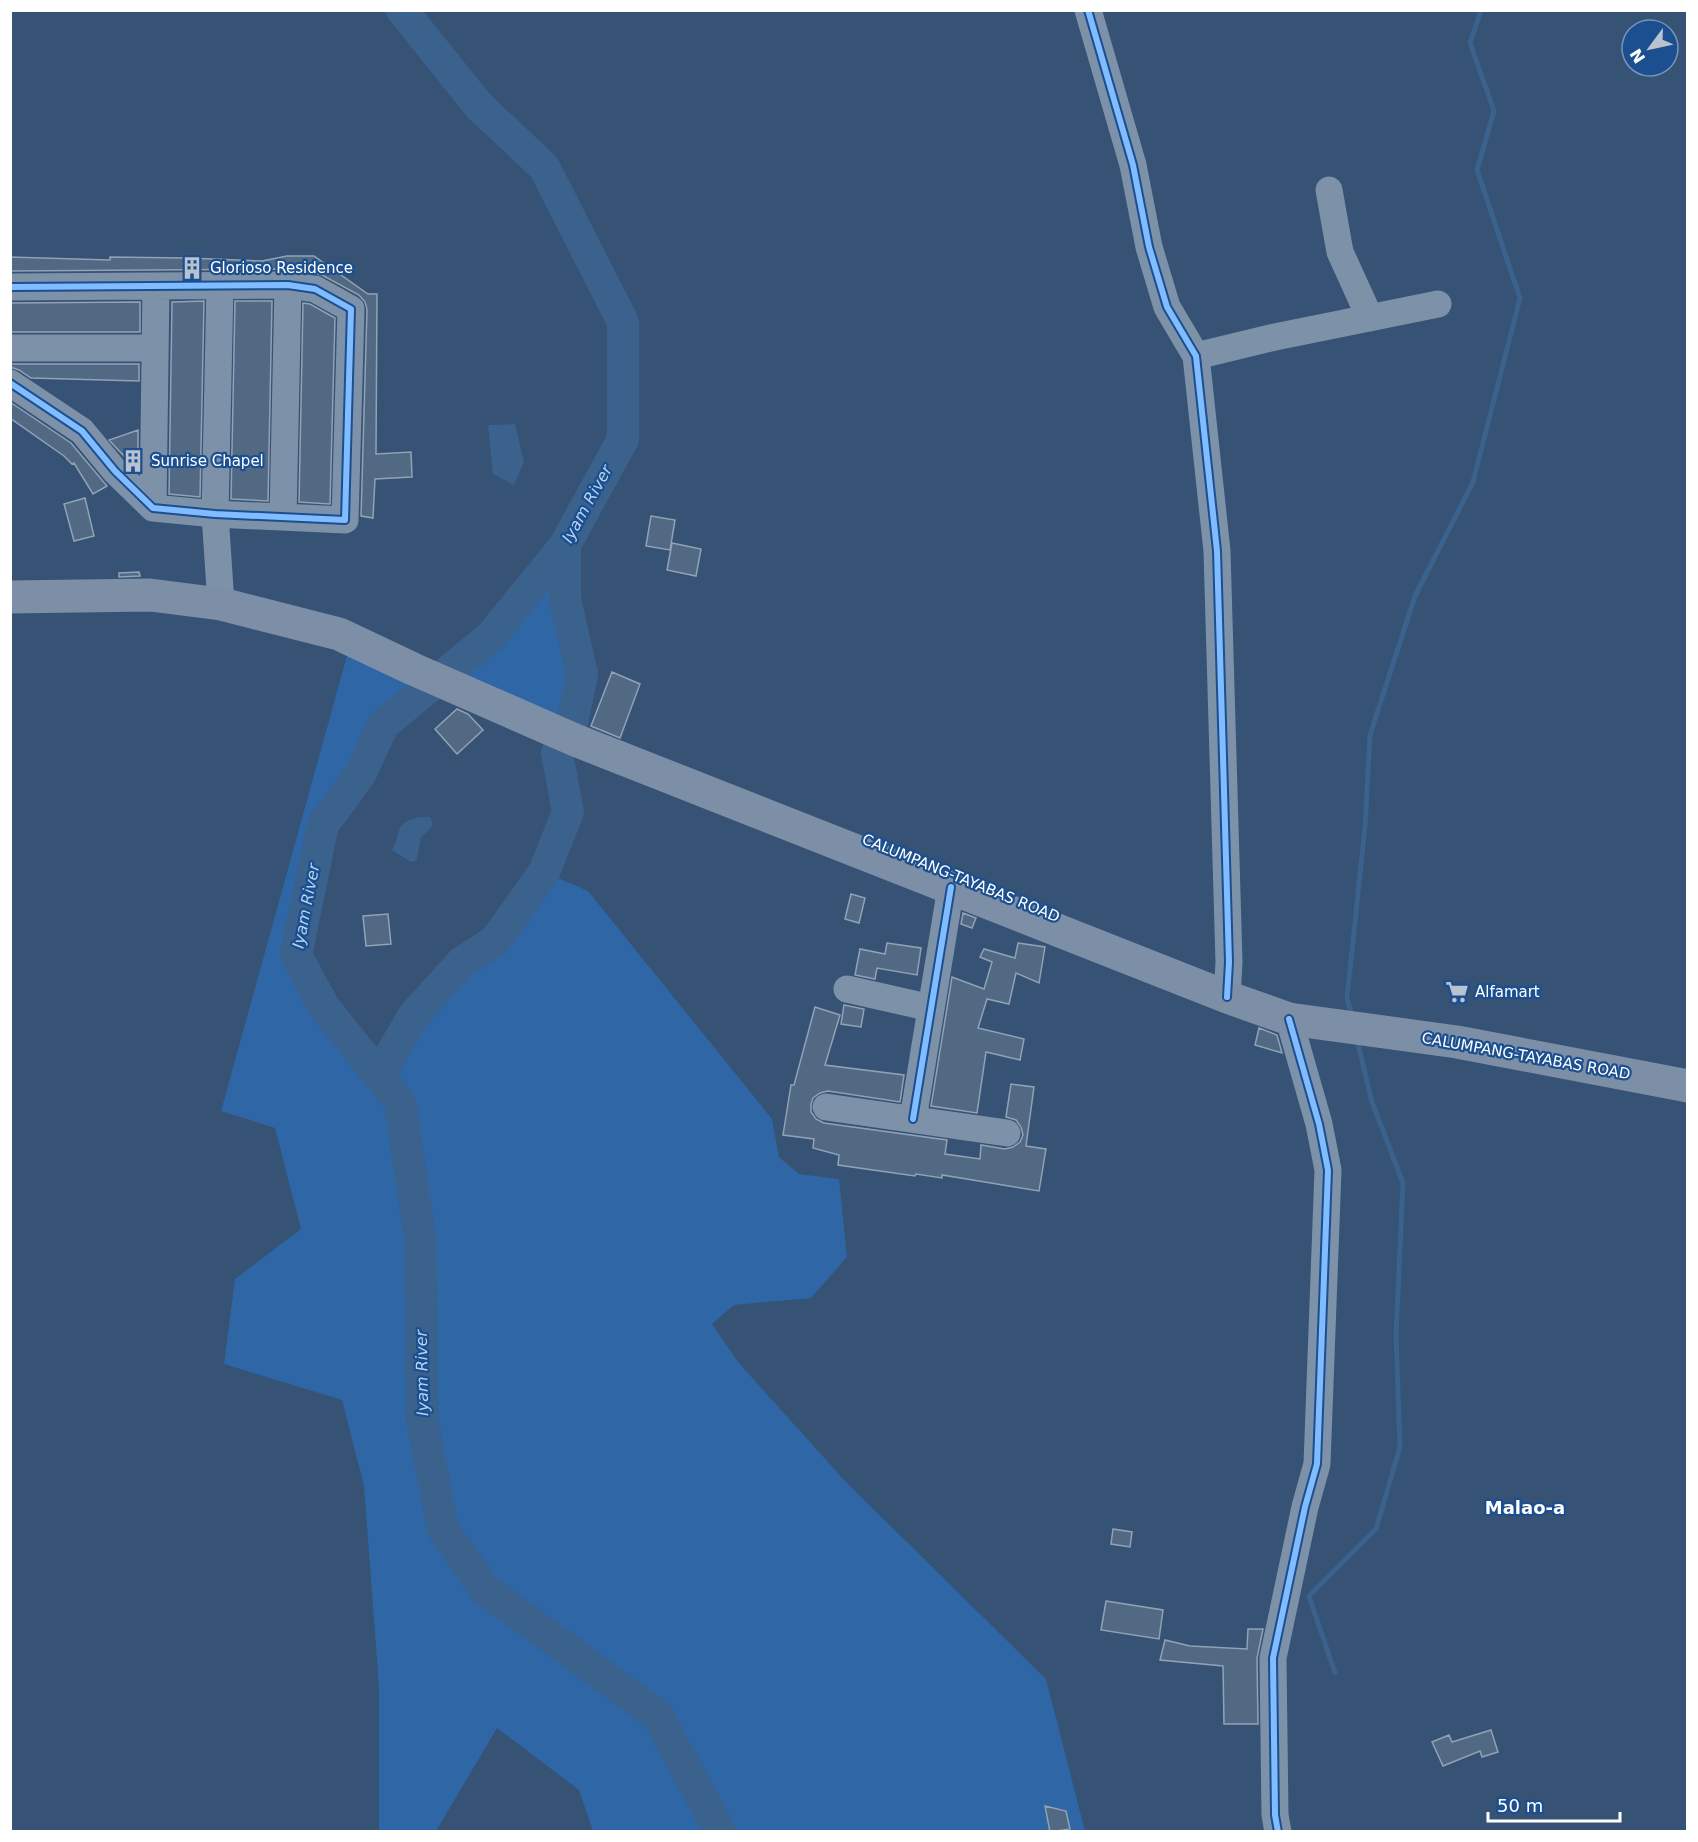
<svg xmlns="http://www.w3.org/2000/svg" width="1698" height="1842" font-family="'DejaVu Sans',sans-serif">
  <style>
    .green { fill: #2f66a5 }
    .water { fill: #3b618d }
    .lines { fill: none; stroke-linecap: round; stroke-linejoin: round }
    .stream { stroke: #3b618d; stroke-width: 5 }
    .river { stroke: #3b618d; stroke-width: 32 }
    .building { fill: #526984; stroke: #92a2b6; stroke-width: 1.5 }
    .minor { stroke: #7d92a8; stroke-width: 27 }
    .major { stroke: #7d8ea7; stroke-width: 33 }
    .cycleway-casing { stroke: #1b4f8f; stroke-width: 10 }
    .cycleway { stroke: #80bcff; stroke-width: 6 }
    .labels { text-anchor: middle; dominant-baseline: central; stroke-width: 4.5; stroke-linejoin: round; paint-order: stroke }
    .poi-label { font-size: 15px; fill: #fff; stroke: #1b4f8f; text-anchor: start }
    .street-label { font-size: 15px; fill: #fff; stroke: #1b4f8f }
    .water-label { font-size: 16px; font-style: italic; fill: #b5d3f5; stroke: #1b4f8f }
    .quarter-label { font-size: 18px; font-weight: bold; fill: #fff; stroke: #1b4f8f }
  </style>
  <rect width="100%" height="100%" fill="#365274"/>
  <path class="green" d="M565 545V599L582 674 569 738 437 681 383 725 361 773 323 825 296 955 324 1007 379 1075 413 1016 462 962 495 940 544 872 588 891 772 1119 779 1157 799 1174 839 1179 847 1257 811 1298 734 1305 712 1324 738 1362 846 1482 1046 1679 1085 1831H593L579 1790 497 1728 436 1831H379V1687L364 1486 342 1400 224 1364 235 1279 301 1229 275 1128 221 1111 351 641 438 680 491 636Z"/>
  <path class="water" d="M515 424 524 462 514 485 493 474 488 425Z
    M419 817H430L433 824 429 830 421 837 417 860 411 862 392 850C403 832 391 825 419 817Z"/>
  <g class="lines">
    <path class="stream" d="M1352 1016 1347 998 1365 827 1370 735 1415 596 1473 482 1520 298 1477 170 1494 111 1470 43 1481 10
      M1335 1673 1309 1596 1376 1529 1400 1447 1396 1335 1403 1183 1372 1102 1357 1040"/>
    <path class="river" d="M402 10 479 106 544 167 623 322V439L565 545 491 636 383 725 361 773 323 825 296 955 324 1007 400 1102 421 1245 422 1419 443 1529 485 1589 658 1716 720 1832
      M379 1075 413 1016 462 962 495 941 544 872 568 812 557 753 569 738 582 674 565 599V545"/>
  </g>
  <path class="building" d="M287 256H314L368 294H377L376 454 411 452 412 477 375 479 373 518 361 516 367 309 365 302 359 295 322 275 288 269 10 271V257L110 260V257L188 258 262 261Z
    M204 301 200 497 169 494 172 302Z
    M235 301H272L268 501 231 499Z
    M140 302V332H10V303Z
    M303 303 310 304 335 318 330 504 299 502Z
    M10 364H139V381L31 378 19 370 10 367Z
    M10 402 71 443 107 486 93 494 74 463 72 464 64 456 10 418Z
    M138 430V471L109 440Z
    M85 498 94 536 74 541 64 504Z
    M651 516 675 520 670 550 646 546Z
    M672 543 701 549 696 576 667 570Z
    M139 572 140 576 119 577V573Z
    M612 672 640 684 620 738 591 726Z
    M457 709 468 714 483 730 457 754 435 729Z
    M851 894 865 898 859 923 845 919Z
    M963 913 976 918 972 928 961 924Z
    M388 914 391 944 366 946 363 916Z
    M887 943 921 948 917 975 877 968 875 979 855 975 860 949 885 954Z
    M1018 943 1045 947 1039 983 1016 973 1009 1004 987 999 978 1028 1024 1039 1020 1060 986 1052 977 1113 931 1106 952 977 984 989 992 962 980 957 984 949 1015 958Z
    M844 1005 864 1009 861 1027 841 1024Z
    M815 1007 840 1015 825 1065 904 1075 900 1102 828 1091 820 1093 813 1098 811 1104V1112L816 1119 824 1123 947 1140 945 1154 980 1159 981 1145 1005 1149 1013 1147 1020 1142 1023 1135 1021 1127 1016 1120 1006 1117 1011 1084 1034 1087 1026 1146 1046 1149 1039 1191 942 1175V1178L916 1174 915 1176 838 1165 839 1155 813 1148 814 1139 783 1135 791 1085H794Z
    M1259 1028 1277 1035 1282 1053 1255 1045Z
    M1113 1529 1132 1532 1130 1547 1111 1544Z
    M1106 1601 1163 1610 1159 1639 1101 1630Z
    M1248 1629H1263L1257 1658 1258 1724H1224L1223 1666 1160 1660 1165 1640 1190 1646 1247 1649Z
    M1491 1730 1498 1752 1482 1757 1480 1751 1443 1766 1432 1742 1449 1735 1452 1742Z
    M1045 1806 1066 1811 1070 1829 1050 1832Z"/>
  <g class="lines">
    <path class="minor" d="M1088 10 1133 165 1149 247 1167 307 1196 356 1217 551 1229 962 1227 997
      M1329 190 1340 252 1370 318
      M220 286 215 514 221 604
      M10 287 288 285 315 289 351 309 345 520 215 514 153 508 115 471 82 431 10 383
      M10 348H155
      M1196 356 1275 337 1438 304
      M153 508 156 286
      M283 517 288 285
      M847 989 931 1008
      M826 1107 1007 1133
      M913 1119 951 887
      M1278 1832 1275 1815 1273 1658 1305 1507 1317 1464 1328 1170 1319 1124 1289 1019"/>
    <path class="major" d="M10 597 150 595 221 604 339 634 413 669 575 740 1227 997 1289 1019 1457 1042 1688 1086"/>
    <g class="cycleway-casing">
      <path id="cycleway" d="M1088 10 1133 165 1149 247 1167 307 1196 356 1217 551 1229 962 1227 997
        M10 287 288 285 315 289 351 309 345 520 215 514 153 508 115 471 82 431 10 383
        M913 1119 951 887
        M1278 1832 1275 1815 1273 1658 1305 1507 1317 1464 1328 1170 1319 1124 1289 1019"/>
    </g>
    <use href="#cycleway" class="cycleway"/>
  </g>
  <defs>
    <g id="building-bare" transform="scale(1.8)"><path d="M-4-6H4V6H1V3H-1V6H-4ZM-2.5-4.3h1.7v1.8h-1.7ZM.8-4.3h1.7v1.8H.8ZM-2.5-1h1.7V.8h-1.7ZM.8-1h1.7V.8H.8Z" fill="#b9c2ce" stroke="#1b4f8f" stroke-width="2.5" paint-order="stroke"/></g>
    <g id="supermarket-bare" transform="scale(1.8)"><path d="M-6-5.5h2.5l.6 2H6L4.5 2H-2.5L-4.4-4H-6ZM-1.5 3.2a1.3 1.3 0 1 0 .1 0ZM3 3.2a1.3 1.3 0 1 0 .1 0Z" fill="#b9c2ce" stroke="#1b4f8f" stroke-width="2.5" paint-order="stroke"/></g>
  </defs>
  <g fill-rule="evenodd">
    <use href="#building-bare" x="192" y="268"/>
    <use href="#building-bare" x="133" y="461"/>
    <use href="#supermarket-bare" x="1457" y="992"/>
  </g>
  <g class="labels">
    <g class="poi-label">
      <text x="210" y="268">Glorioso Residence</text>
      <text x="151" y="461">Sunrise Chapel</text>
      <text x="1475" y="992">Alfamart</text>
    </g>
    <g class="street-label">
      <text transform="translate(961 878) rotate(22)">CALUMPANG-TAYABAS ROAD</text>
      <text transform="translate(1526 1056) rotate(10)">CALUMPANG-TAYABAS ROAD</text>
    </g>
    <g class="water-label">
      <text transform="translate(587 504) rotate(-61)">Iyam River</text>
      <text transform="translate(306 906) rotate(-79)">Iyam River</text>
      <text transform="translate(422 1373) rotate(-91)">Iyam River</text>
    </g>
    <g class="quarter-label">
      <text x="1525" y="1507">Malao-a</text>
    </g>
  </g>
  <rect width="1698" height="1842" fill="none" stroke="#ffffff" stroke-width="24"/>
  <g transform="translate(1650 48) rotate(237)"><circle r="28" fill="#1b4f8f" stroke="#7695bc" stroke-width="1.5"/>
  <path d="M0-4.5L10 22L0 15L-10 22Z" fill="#b9c2ce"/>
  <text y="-9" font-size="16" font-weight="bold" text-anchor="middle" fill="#ffffff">N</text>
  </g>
  <path d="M1488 1812v9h132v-9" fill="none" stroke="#ffffff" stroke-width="3"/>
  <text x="1497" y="1812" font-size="18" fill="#ffffff" stroke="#1b4f8f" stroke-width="4.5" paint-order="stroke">50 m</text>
</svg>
